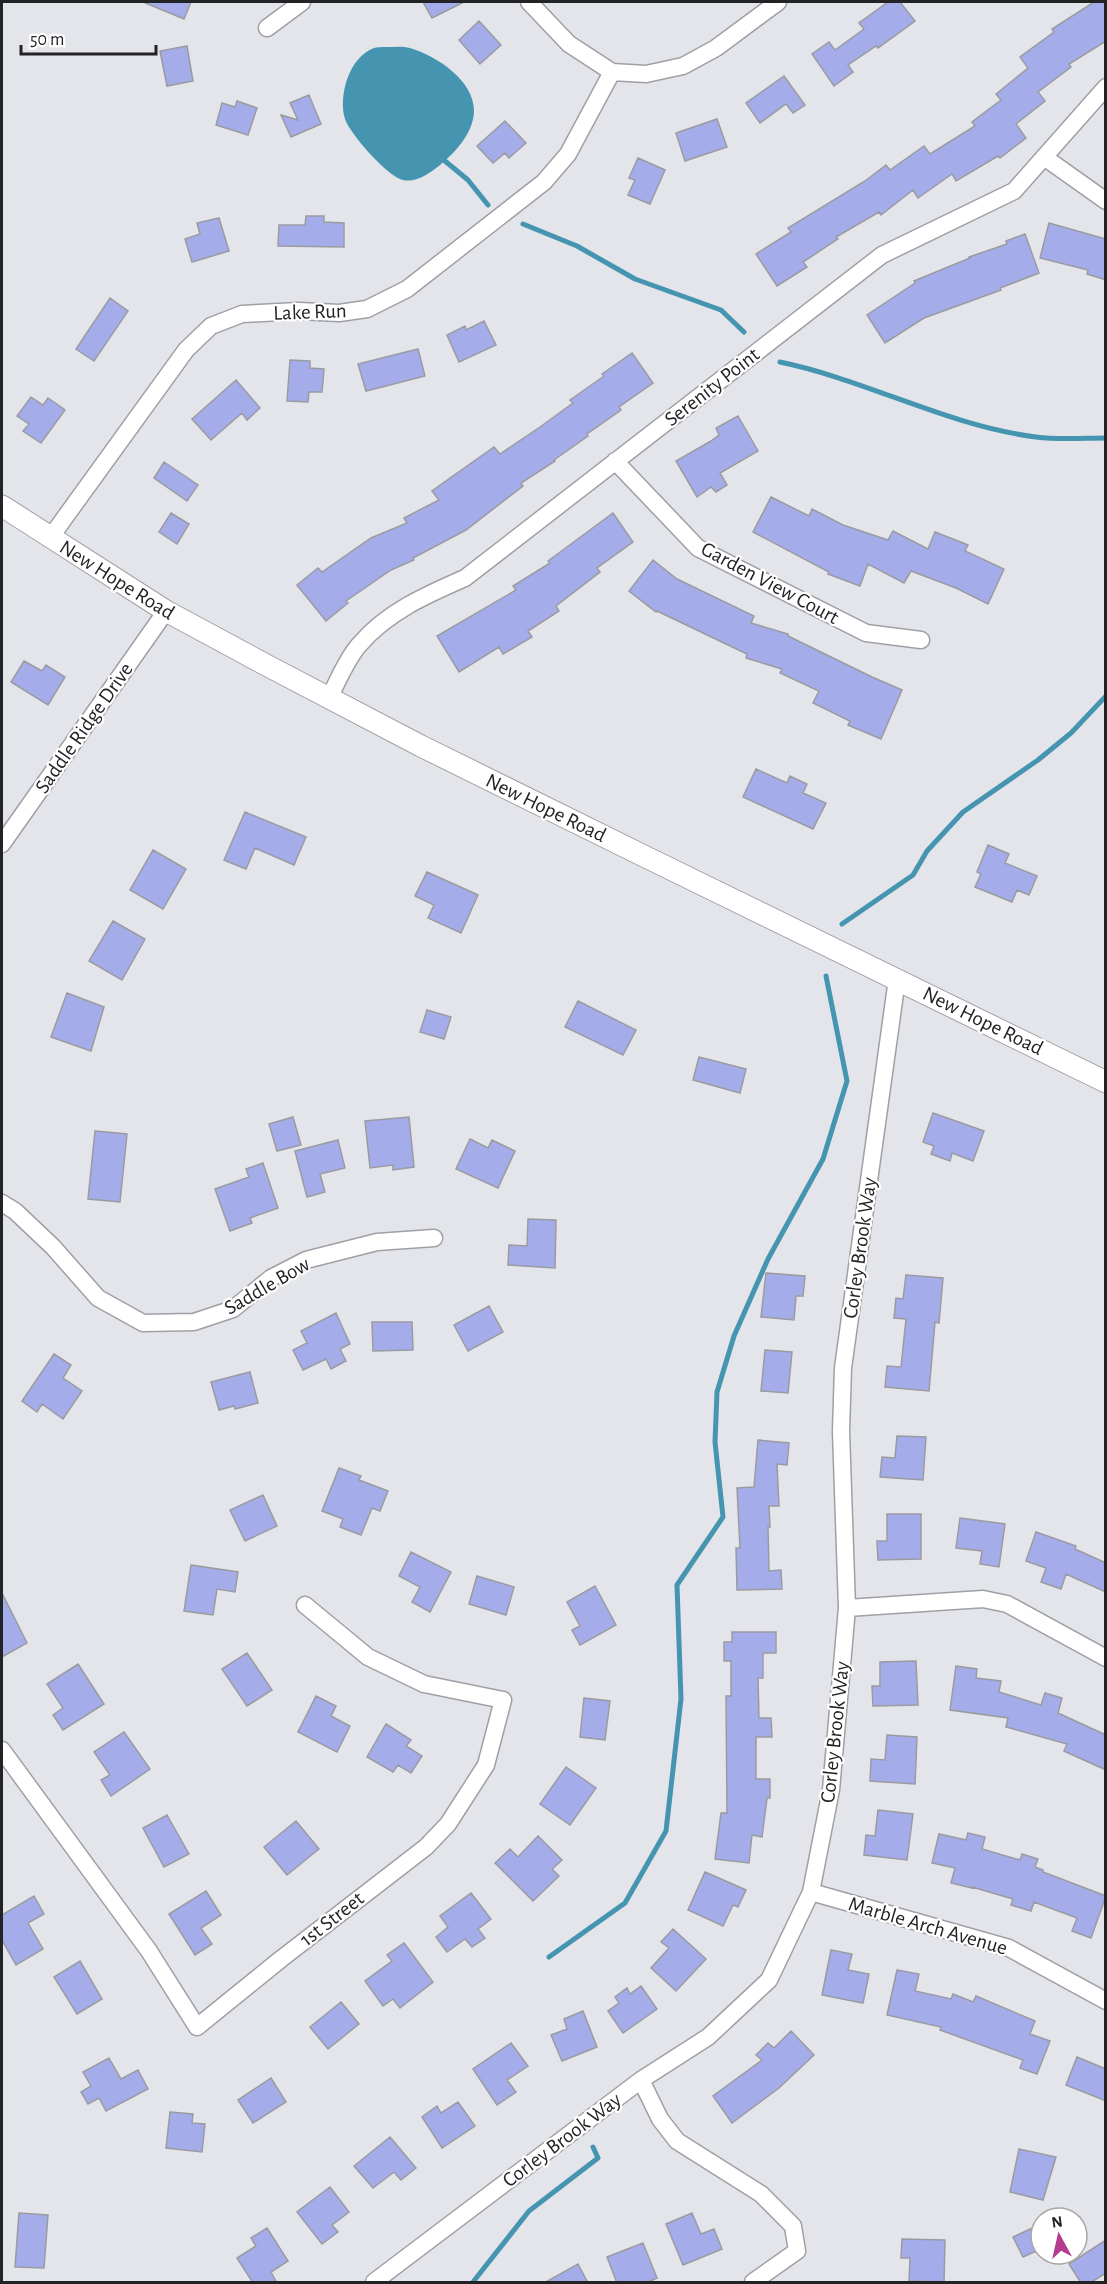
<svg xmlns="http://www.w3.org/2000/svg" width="1107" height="2284" font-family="'Alegreya Sans',sans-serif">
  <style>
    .water { fill: #4695b0 }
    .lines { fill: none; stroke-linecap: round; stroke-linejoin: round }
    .stream { stroke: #4695b0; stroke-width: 5 }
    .building { fill: #a4ade9; stroke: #9a9ba1; stroke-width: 1.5 }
    .minor-casing { stroke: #9fa0a6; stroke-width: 19 }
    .tertiary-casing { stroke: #9fa0a6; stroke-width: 23 }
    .minor { stroke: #fff; stroke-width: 16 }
    .tertiary { stroke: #fff; stroke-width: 21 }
    .labels { text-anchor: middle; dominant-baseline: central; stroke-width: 4.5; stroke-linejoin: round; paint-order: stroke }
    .street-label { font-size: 21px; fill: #222325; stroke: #fff }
  </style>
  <rect width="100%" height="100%" fill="#e4e5eb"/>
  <path class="water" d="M387 47C394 47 403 46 410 48 437 56 475 81 474 112 473 133 456 152 440 165 430 173 414 185 400 179 385 173 350 134 345 119 338 96 349 57 374 48 377 47 383 47 387 47Z"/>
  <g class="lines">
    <path class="stream" d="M445 161 468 180 488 205
      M523 224 577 246 635 279 721 310 744 332
      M780 362C867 380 948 426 1036 437 1059 440 1083 438 1106 438
      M842 924 913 875 927 851 963 812 1038 760 1071 733 1106 696
      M549 1957 625 1903 666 1831 681 1699 677 1585 723 1517 715 1442 717 1392 734 1336 768 1259 823 1159 847 1081 826 976
      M473 2282 529 2211 598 2158 593 2147"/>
  </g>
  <path class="building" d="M143 2H191L184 19Z
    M423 2H464L432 18Z
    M888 2H900L915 21 878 48 876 46 848 65 853 72 834 86 812 54 829 42 835 50 864 29 859 23Z
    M1094 2H1106V41L1069 64 1071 67 1038 92 1045 101 1016 124 1026 138 1000 158 998 156 956 181 952 174 918 198 913 190 881 215 879 212 836 237 838 239 803 262 807 267 777 286 756 254 791 232 788 228 865 181 886 165 890 170 924 146 930 154 975 126 972 122 1001 100 996 94 1028 68 1020 57 1054 32 1052 29Z
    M479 21 501 45 480 64 459 40Z
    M187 46 193 81 167 86 160 51Z
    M784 76 805 105 793 113 786 104 760 123 746 103Z
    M309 95 321 124 291 137 281 115 298 120 290 103Z
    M237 101 257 108 248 135 216 125 222 103 235 107Z
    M717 119 727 147 685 161 676 133Z
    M505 121 526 143 509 158 505 153 493 163 477 146Z
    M638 158 665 170 650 204 628 195 635 180 629 178Z
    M306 216H324V222L344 223V247L278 246 279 225H305Z
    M219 218 229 251 192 262 185 239 200 234 197 223Z
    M1049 223 1106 239V280L1087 274 1088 270 1040 258Z
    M1025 234 1039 273 1000 288 1001 290 924 318 885 343 867 315 915 283 914 281 970 258 969 257 1007 244 1006 241Z
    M110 298 128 311 94 361 76 349Z
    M484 321 496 345 459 362 447 335 465 326 466 330Z
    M418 349 425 376 366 391 358 364Z
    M632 353 653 383 619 407 621 410 587 434 588 436 554 460 555 461 521 483 523 486 466 530 413 558 414 560 391 570 346 601 348 603 326 621 297 585 318 568 322 572 371 538 407 523 404 518 439 500 432 491 494 447 500 454 540 427 573 403 570 400 604 376 602 374Z
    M290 360 310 361V368L324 369 322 392H309L308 402 287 401Z
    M236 380 260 408 247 420 242 413 211 440 192 419Z
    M31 397 43 405 48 398 65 410 41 443 23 431 29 424 17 416Z
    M738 416 758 451 720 473 727 485 716 492 711 487 697 497 676 461 711 441 719 435 716 428Z
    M164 462 198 485 187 501 154 478Z
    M771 497 809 516 812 509 843 525 888 540 893 531 928 549 935 532 968 545 965 551 1004 569 988 604 956 588 911 571 904 583 868 564 860 586 828 574 829 572 753 532Z
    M171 513 189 524 177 544 159 532Z
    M613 513 633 542 597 568 600 572 556 606 559 611 528 631 532 637 503 654 499 647 459 672 437 636 516 590 513 586 550 563 548 561Z
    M653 560 677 579 754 616 751 623 788 634V636L872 677 902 690 881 739 848 725 850 721 813 703 819 691 780 673 782 669 746 658 747 654 657 611 656 612 629 591Z
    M24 661 42 671 46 665 65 677 48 705 11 682Z
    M756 769 787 783 790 776 807 784 803 793 826 803 813 829 743 797Z
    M245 812 306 837 294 865 255 848 246 869 224 860Z
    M988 845 1009 854 1005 863 1037 876 1029 895 1017 890 1012 902 975 887 981 874 977 872Z
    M153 850 186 869 163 909 130 890Z
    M427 872 478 895 461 933 428 918 434 905 415 896Z
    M113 921 145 939 122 980 89 961Z
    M67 993 104 1007 91 1051 51 1037Z
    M578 1001 636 1030 623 1055 565 1027Z
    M427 1010 451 1017 444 1039 420 1032Z
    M699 1057 746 1069 740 1093 693 1080Z
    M933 1113 984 1131 973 1161 952 1153 950 1161 931 1154 934 1146 923 1142Z
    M293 1117 301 1145 277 1151 269 1124Z
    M409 1117 414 1167 393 1170V1165L370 1168 365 1121Z
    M95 1131 127 1134 120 1202 88 1199Z
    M470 1139 488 1148 492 1140 515 1151 498 1188 456 1169Z
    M338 1140 345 1168 320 1174 325 1192 307 1197 295 1151Z
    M263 1163 278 1208 250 1218 252 1223 230 1231 215 1189 249 1177 246 1169Z
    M528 1219 556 1220 555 1268 508 1265 509 1245 527 1246Z
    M766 1273 805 1276 803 1296H796L794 1320 761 1317Z
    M906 1275 943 1278 939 1323 935 1322 929 1391 885 1387 887 1366 901 1367 906 1319 894 1318 896 1298 903 1299Z
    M489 1306 503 1332 468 1351 454 1325Z
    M336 1313 350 1344 340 1349 346 1361 331 1369 326 1359 303 1370 293 1350 307 1343 301 1331Z
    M372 1322H412L413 1350 373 1351Z
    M765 1350 792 1352 788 1393 761 1391Z
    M54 1354 71 1365 63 1378 82 1391 63 1419 42 1404 37 1412 22 1401Z
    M250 1372 258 1403 235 1409 234 1406 219 1410 211 1382Z
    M897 1436 926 1437 923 1480 880 1477 882 1457 895 1458Z
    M758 1440 789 1443 787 1465 777 1464 779 1506H769L770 1527H768L769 1571 781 1570 782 1589 737 1590 736 1548H740L737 1488 754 1487Z
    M339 1468 361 1476 359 1480 388 1491 380 1511 372 1508 361 1535 340 1527 343 1519 322 1511Z
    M263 1495 277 1526 245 1541 230 1510Z
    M887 1514H921V1559L878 1560 877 1541H887Z
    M960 1518 1005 1524 999 1567 980 1564 982 1551 956 1548Z
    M1036 1532 1076 1546 1075 1549 1106 1563V1592L1066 1574 1061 1589 1041 1582 1046 1568 1026 1561Z
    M411 1552 451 1572 430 1612 412 1602 420 1587 399 1576Z
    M191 1565 238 1572 235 1592 217 1589 213 1615 184 1611Z
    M477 1576 514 1587 506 1615 469 1604Z
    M595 1586 616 1625 580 1645 572 1630 580 1626 567 1602Z
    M2 1593 27 1643 2 1657Z
    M732 1632H776V1653H763V1678H758L759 1718H771L772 1737H756V1779H770V1798H767L762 1837 752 1835 749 1863 715 1859 721 1813H727L726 1696H731V1661H724V1642H732Z
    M247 1653 272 1690 247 1706 222 1669Z
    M916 1661 918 1705 873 1706 872 1686H880V1662Z
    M78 1664 104 1704 63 1730 53 1715 63 1708 47 1684Z
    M956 1666 977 1669 976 1678 1001 1681 999 1692 1041 1705 1045 1693 1062 1698 1058 1713 1106 1735V1770L1064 1751 1067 1744 1006 1727 1008 1718 950 1710Z
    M316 1696 336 1706 331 1716 350 1726 337 1752 298 1732Z
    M584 1698 610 1701 605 1740 580 1737Z
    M386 1724 411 1740 406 1746 422 1756 411 1773 398 1765 393 1772 367 1757Z
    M124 1732 150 1769 111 1796 101 1780 110 1775 94 1752Z
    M887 1735 917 1737 915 1784 870 1781 871 1759 885 1760Z
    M566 1767 596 1788 570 1825 540 1804Z
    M878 1810 913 1814 907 1860 864 1855 866 1835 875 1836Z
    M167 1815 189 1854 164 1867 143 1828Z
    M296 1821 319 1849 287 1875 264 1847Z
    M968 1833 985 1837 982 1849 1020 1860 1022 1854 1038 1859 1035 1867 1043 1870V1872L1106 1896 1091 1938 1072 1931 1077 1918 1034 1902 1031 1911 1011 1905 1013 1899 972 1887V1888L951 1883 955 1868 932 1863 939 1834 966 1840Z
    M538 1836 562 1860 552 1869 559 1876 533 1901 495 1863 510 1849 518 1857Z
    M705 1872 746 1890 738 1907 733 1905 723 1926 688 1910Z
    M206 1891 221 1915 201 1928 212 1944 195 1955 169 1914Z
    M471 1893 491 1919 478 1929 485 1938 472 1947 465 1939 447 1952 436 1937 448 1927 440 1916Z
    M34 1896 44 1914 28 1923 43 1949 16 1965 2 1940V1915Z
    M673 1929 706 1959 676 1991 651 1968 669 1948 661 1942Z
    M404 1943 433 1982 400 2008 393 1999 383 2006 365 1981 392 1961 387 1955Z
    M831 1950 852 1954 848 1970 869 1974 863 2003 822 1995Z
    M80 1961 102 1999 77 2014 54 1977Z
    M897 1970 919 1974 915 1991 951 1999 953 1994 973 2002 976 1996 1035 2021 1030 2034 1050 2041 1037 2074 1020 2068 1023 2060 940 2030 941 2027 887 2015Z
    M641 1986 657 2009 623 2033 608 2011 619 2003 615 1997 627 1988 630 1994Z
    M341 2002 359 2024 328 2049 310 2027Z
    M583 2011 597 2047 562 2061 551 2035 567 2029 564 2019Z
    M791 2031 814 2055 779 2088 732 2123 713 2096 762 2060 756 2055 768 2043 774 2048Z
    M511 2043 528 2066 507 2080 516 2092 497 2105 473 2069Z
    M1077 2057 1106 2069V2101L1066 2085Z
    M109 2058 121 2079 138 2070 148 2089 106 2111 99 2098 88 2104 81 2092 91 2086 83 2072Z
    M271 2078 286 2102 253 2123 238 2100Z
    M458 2102 475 2126 442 2148 422 2117 437 2106 441 2113Z
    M170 2112 193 2114 192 2123 205 2124 202 2152 166 2148Z
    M390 2137 416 2168 401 2180 394 2172 373 2188 354 2166Z
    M1019 2149 1056 2157 1043 2200 1010 2192Z
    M330 2187 349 2212 332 2225 338 2232 322 2244 297 2212Z
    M19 2213 48 2215 44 2268 15 2267Z
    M692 2213 701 2234 714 2229 722 2249 683 2265 666 2224Z
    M1041 2224V2249L1023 2257 1013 2237Z
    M267 2228 288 2261 271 2272 277 2283H253L237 2258 256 2246 251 2238Z
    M902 2239 945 2240 944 2282 909 2281 910 2258H901Z
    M1106 2240V2273L1090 2283H1081L1069 2264Z
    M643 2243 657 2278 646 2283H617L607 2257Z
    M578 2264 588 2283H544Z"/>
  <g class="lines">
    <g class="minor-casing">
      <path id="minor" d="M529 2 569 44 612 72 646 74 683 66 716 48 778 2
        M267 28 302 2
        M1044 157 1106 201
        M615 461 698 548 866 633 921 640
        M50 538 186 350 211 326 242 314 299 311 339 313 367 309 407 289 544 182 568 154 612 72
        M329 698C338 681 346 660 359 645 387 612 426 595 465 578L882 255 1014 191 1106 87
        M2 844 166 611
        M2 1203 15 1211 53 1247 98 1298 143 1323 194 1322 233 1309 271 1278 306 1260 377 1242 434 1238
        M847 1608 983 1599 1007 1604 1106 1658
        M2 1750 149 1951 197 2027 281 1959 426 1847 448 1824 486 1765 503 1700 424 1684 368 1657 305 1605
        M811 1892 1009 1948 1106 2001
        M641 2080 660 2119 677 2141 761 2194 793 2226 797 2251 753 2282
        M374 2282 641 2080 708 2037 769 1980 811 1892 831 1790 847 1608 841 1431 843 1368 897 979"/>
    </g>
    <g class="tertiary-casing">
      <path id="tertiary" d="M2 506 166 611 268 666 421 746 650 859 1106 1082"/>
    </g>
    <use href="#minor" class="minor"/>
    <use href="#tertiary" class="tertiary"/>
  </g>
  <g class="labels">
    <g class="street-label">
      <text transform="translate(310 312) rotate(-2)">Lake Run</text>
      <text transform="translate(712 387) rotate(-38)">Serenity Point</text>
      <text transform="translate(117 580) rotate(32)">New Hope Road</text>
      <text transform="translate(770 583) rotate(28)">Garden View Court</text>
      <text transform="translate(84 728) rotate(-55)">Saddle Ridge Drive</text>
      <text transform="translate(546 808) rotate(26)">New Hope Road</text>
      <text transform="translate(983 1021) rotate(26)">New Hope Road</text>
      <text transform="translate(860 1248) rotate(-82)">Corley Brook Way</text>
      <text transform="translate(267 1286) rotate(-30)">Saddle Bow</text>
      <text transform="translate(835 1732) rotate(-84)">Corley Brook Way</text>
      <text transform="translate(332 1919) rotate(-38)">1st Street</text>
      <text transform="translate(928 1926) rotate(16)">Marble Arch Avenue</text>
      <text transform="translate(562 2140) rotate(-37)">Corley Brook Way</text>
    </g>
  </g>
  <rect width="1107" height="2284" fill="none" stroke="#222325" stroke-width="6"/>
  <g transform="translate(1059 2236) rotate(352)"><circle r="28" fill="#ffffff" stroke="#a7a7a8" stroke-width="1.5"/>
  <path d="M0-4.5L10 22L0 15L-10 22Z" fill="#b53b8e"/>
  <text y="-9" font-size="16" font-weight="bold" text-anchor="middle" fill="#222325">N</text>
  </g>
  <path d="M21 45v9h135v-9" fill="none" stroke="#222325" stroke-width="3"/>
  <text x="30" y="45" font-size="18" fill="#222325" stroke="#ffffff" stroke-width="4.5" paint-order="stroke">50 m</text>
</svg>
